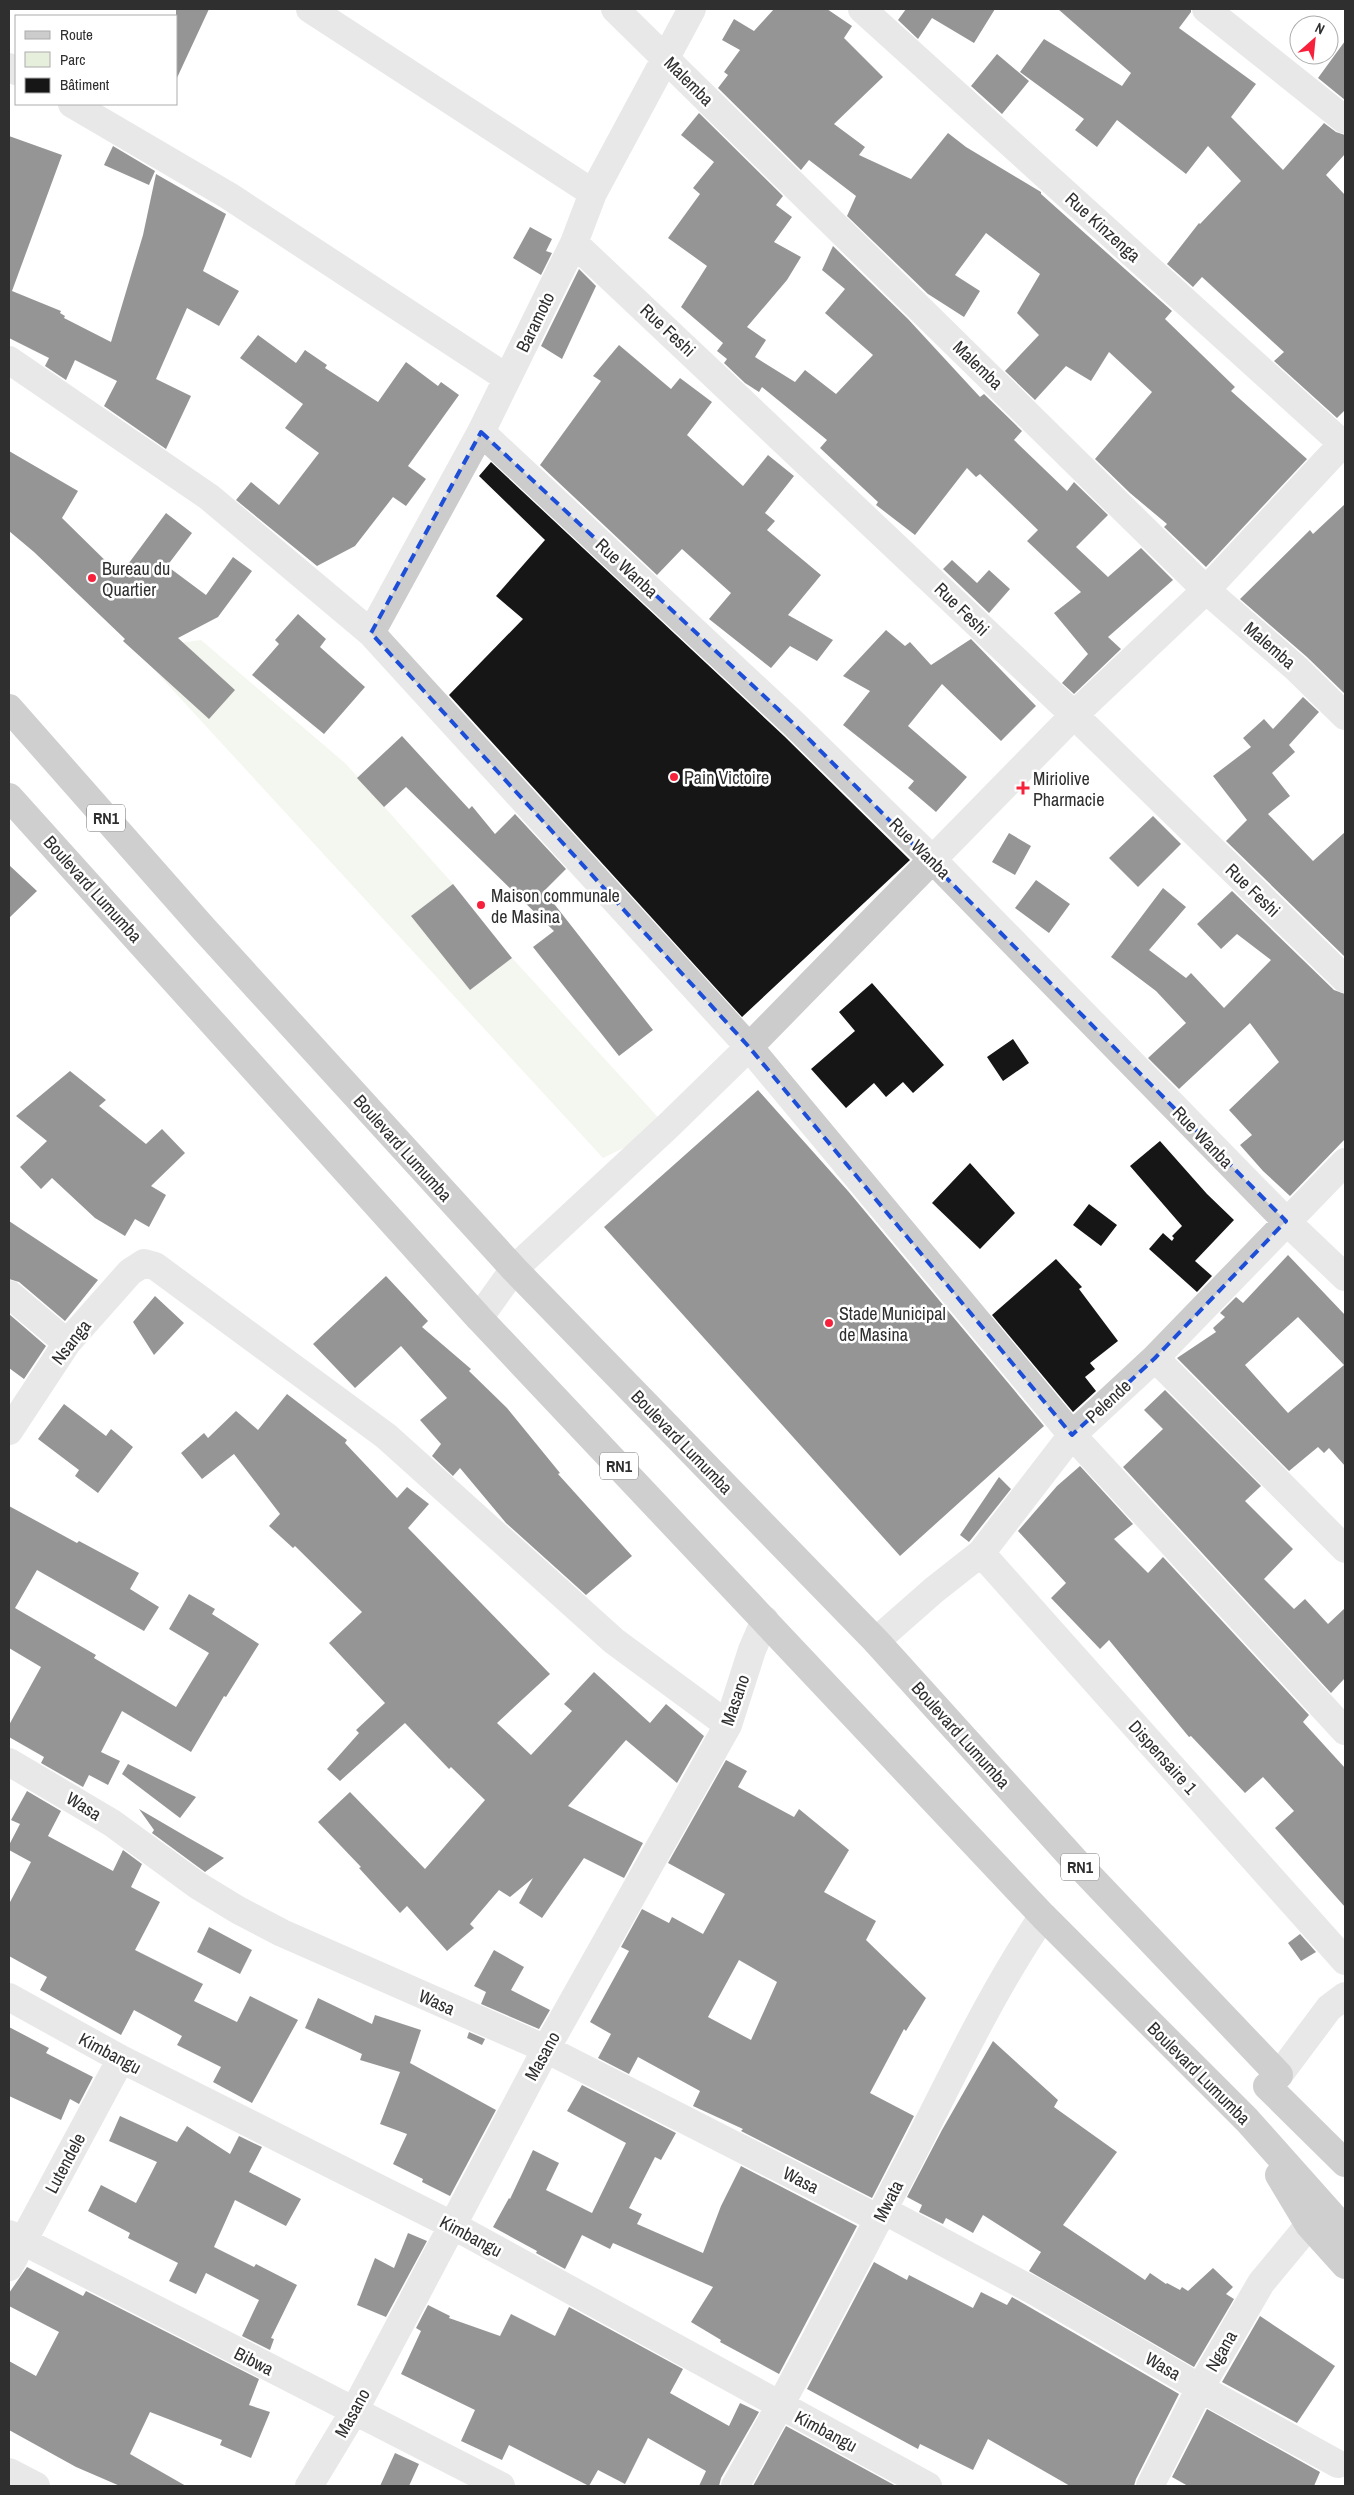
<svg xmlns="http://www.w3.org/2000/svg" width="1354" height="2495" font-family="'Archivo Narrow',sans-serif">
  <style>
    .green { fill: #e6eedc }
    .building { fill: #161616; fill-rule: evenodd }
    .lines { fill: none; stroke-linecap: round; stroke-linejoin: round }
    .minor { stroke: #ccc; stroke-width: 28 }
    .highway { stroke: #969696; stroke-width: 28 }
    .marked { fill: none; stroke: #1d4ed8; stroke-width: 4; stroke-dasharray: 10 6; stroke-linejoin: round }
    .poi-dot { fill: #f7213b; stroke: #fff; stroke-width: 2 }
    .labels { text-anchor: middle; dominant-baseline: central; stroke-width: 5; stroke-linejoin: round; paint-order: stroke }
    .shield { fill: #fff; stroke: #6d6d6d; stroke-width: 1 }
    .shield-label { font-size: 16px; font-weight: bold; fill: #2f2f2f }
    .street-label { font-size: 18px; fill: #2f2f2f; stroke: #fff }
    .poi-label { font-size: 18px; fill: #2f2f2f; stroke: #fff; text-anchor: start }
  </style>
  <rect width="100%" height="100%" fill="#fff"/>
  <path class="green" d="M201 640 346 764 453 884 412 916 470 990 512 958 667 1127 603 1158 135 649Z"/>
  <path class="building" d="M176 9H209L176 80Z
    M774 9H827L852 26 844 38 883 77 834 124 865 147 859 155 911 179 948 133 966 147 1041 192V194L1172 311 1165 319 1235 387 1231 391 1307 459 1206 567 1164 527 1167 524 1130 493 1095 459 1152 392 1109 352 1091 381 1066 366 1035 400 1005 371 1039 335 1017 313 1040 274 986 233 955 275 980 291 964 317 928 294 847 216 856 196 809 160 801 170 718 88 728 75 724 72 740 50 722 40 734 19 754 31Z
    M906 9H995L974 43 932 18 918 39 898 20Z
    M1058 9H1191V12L1179 28 1256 84 1231 117 1283 170 1324 123 1336 132 1345 135V154L1326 175 1345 195V410L1337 418 1274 361 1284 352 1202 277 1193 287 1167 264 1199 223 1200 224 1241 181 1208 146 1186 174 1117 120 1097 147 1075 130 1084 119 1020 72 1044 39 1122 86 1131 73Z
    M1345 41V100L1318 78Z
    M997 54 1029 81 1002 114 971 86Z
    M699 113 783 196 776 205 792 217 774 242 801 257 787 280 747 327 766 340 755 357 795 382 805 370 836 394 873 355 825 313 845 289 822 270 833 246 908 319 980 397 984 394 1022 431 1014 440 1067 491 1074 482 1108 515 1076 547 1108 577 1141 548 1173 580 1108 637 1121 649 1074 694 1062 683 1088 654 1054 613 1081 592 1027 541 1038 530 980 474 976 477 967 468 915 535 876 505 878 502 820 448 827 440 762 387 759 392 745 383 724 363 727 359 717 351 723 343 681 307 707 266 668 238 700 194 693 188 714 162 681 135Z
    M9 136 62 155 12 291 61 311 60 313 65 316 64 318 111 342 143 235 156 174 226 214 203 271 239 291 219 326 187 308 156 379 191 396 166 449 104 406 117 381 75 360 66 380 45 366 49 358 9 338Z
    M113 146 155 171 149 185 104 165Z
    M530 227 552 239 546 251 552 253 541 275 513 258Z
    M579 269 596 286 562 359 541 346Z
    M258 335 296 363 305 350 327 365 325 368 378 402 406 362 438 386 441 382 459 395 408 466 426 479 406 506 393 497 355 546 317 566 236 500 251 482 279 505 319 453 285 428 303 404 240 358Z
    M619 345 671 389 680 378 712 402 687 435 743 486 768 455 794 476 765 513 775 521 767 530 821 575 788 615 833 640 817 661 790 646 771 668 709 619 731 593 682 549 657 575 540 465 601 381 593 376Z
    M9 451 78 491 62 518 120 575 166 513 192 533 167 566 206 595 233 557 252 571 218 617 178 638 235 690 209 719 123 641 125 639 34 552 9 531Z
    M491 462 784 736 910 860 742 1017 449 695 523 619 496 596 545 540 479 476Z
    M1345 504V694L1307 657 1240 599 1310 530 1313 534Z
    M952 560 977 583 989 570 1010 589 989 613 943 569Z
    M298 614 326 639 320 647 365 687 324 734 252 675 279 644 275 640Z
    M886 630 905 646 910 642 931 665 971 639 1036 706 1001 741 942 684 908 726 967 777 936 812 908 788 914 781 843 725 870 691 843 676Z
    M1303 697 1319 712 1289 745 1295 752 1272 773 1290 796 1268 814 1313 861 1345 832V957L1226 841 1247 820 1213 776 1251 747 1243 738 1264 719 1273 729Z
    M402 736 469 809 472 806 495 834 515 814 566 869 544 891 653 1030 619 1056 533 947 554 931 406 787 384 807 357 778Z
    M1153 816 1181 844 1138 887 1109 858Z
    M1009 833 1031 846 1015 875 992 862Z
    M9 865 37 891 9 918Z
    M1036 880 1070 904 1049 933 1015 908Z
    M453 884 512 958 470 990 411 916Z
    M1163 888 1186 907 1149 950 1186 978 1191 973 1224 1008 1271 960 1237 934 1221 949 1197 924 1232 891 1334 990 1345 994V1139L1290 1196 1263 1171 1240 1145 1252 1135 1229 1110 1279 1062 1250 1023 1179 1089 1148 1058 1186 1023 1156 991 1111 957Z
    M872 983 944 1065 913 1093 903 1082 886 1097 874 1083 846 1108 811 1069 855 1031 839 1012Z
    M1013 1039 1029 1063 1003 1081 987 1057Z
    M70 1071 106 1100 99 1106 146 1144 162 1129 185 1153 151 1186 166 1195 149 1227 135 1219 125 1236 95 1218 52 1178 41 1189 20 1167 47 1141 16 1116Z
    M758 1090 848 1191 1044 1426 900 1556 604 1227Z
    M1160 1141 1207 1194 1234 1220 1195 1261 1212 1276 1197 1292 1149 1249 1163 1233 1172 1241 1174 1238 1172 1236 1182 1226 1130 1166Z
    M970 1163 1015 1213 980 1249 932 1203Z
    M1089 1204 1117 1225 1101 1246 1073 1225Z
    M9 1221 98 1280 65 1321 19 1282 9 1279Z
    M1288 1255 1345 1315V1466L1329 1448 1324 1453 1318 1447 1289 1471 1177 1358 1216 1332 1213 1328 1225 1317 1220 1313 1236 1297 1243 1303ZM1298 1317 1344 1365 1288 1413 1245 1365Z
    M1056 1259 1082 1287 1079 1289 1118 1341 1090 1363 1095 1369 1085 1377 1096 1391 1073 1412 992 1315Z
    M386 1276 428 1321 422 1327 471 1369 469 1371 507 1408 560 1473 558 1474 632 1556 586 1595 506 1523 460 1468 453 1476 432 1456 441 1444 420 1420 447 1398 401 1346 355 1388 313 1344Z
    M155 1296 184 1323 154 1355 133 1322Z
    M9 1314 46 1346 24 1379 9 1368Z
    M1165 1390 1261 1486 1245 1501 1293 1549 1264 1579 1294 1609 1305 1599 1328 1624 1345 1608V1678L1331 1693 1123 1467 1163 1429 1144 1410Z
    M287 1394 347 1440 345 1443 397 1498 407 1487 429 1504 408 1528 550 1674 497 1723 531 1755 572 1711 564 1704 594 1672 650 1723 666 1704 704 1736 677 1783 626 1740 568 1806 643 1843 624 1878 584 1858 542 1918 519 1903 533 1878 510 1897 499 1890 470 1924 474 1928 447 1951 407 1906 400 1913 359 1868 361 1867 318 1822 350 1792 425 1869 485 1800 451 1767 449 1769 405 1723 340 1781 327 1769 359 1733 356 1730 385 1703 329 1643 362 1612 295 1546 293 1548 269 1526 280 1514 234 1454 202 1479 181 1453 204 1433 208 1438 236 1411 258 1430Z
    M64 1404 106 1436 111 1429 133 1447 98 1493 75 1476 79 1470 38 1439Z
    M1080 1466 1133 1524 1114 1539 1148 1573 1163 1557 1309 1715 1303 1722 1345 1768V1907L1275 1828 1294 1811 1263 1777 1245 1793 1191 1736 1189 1737 1109 1640 1100 1649 1051 1598 1066 1583 1018 1531 1057 1486Z
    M999 1477 1011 1489 969 1542 960 1535Z
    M9 1506 77 1543 79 1541 139 1573 130 1589 159 1607 144 1631 37 1570 15 1608 96 1655 94 1658 176 1707 209 1653 169 1629 189 1594 215 1609 212 1614 259 1644 226 1697 224 1696 191 1752 122 1711 101 1752 120 1761 108 1785 89 1775 83 1787 41 1763 44 1757 9 1737V1725L41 1667 9 1648Z
    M726 1760 747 1771 738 1787 794 1817 799 1809 849 1850 824 1892 876 1921 866 1940 926 1998 906 2031 904 2029 870 2093 914 2116 872 2198 741 2131 743 2129 693 2106 700 2091 638 2057 629 2074 598 2058 611 2034 590 2022 629 1951 621 1947 642 1909 669 1923 672 1917 703 1934 725 1894 668 1863ZM739 1960 777 1982 751 2040 708 2017Z
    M128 1764 196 1797 180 1818 122 1774Z
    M27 1791 61 1811 48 1836 113 1871 123 1850 142 1864 131 1887 160 1902 135 1950 203 1984 194 2001 237 2022 250 1996 298 2020 252 2103 213 2082 221 2067 177 2045 182 2036 134 2010 121 2035 40 1990 47 1977 9 1956V1904L31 1862 9 1850V1845L20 1824 11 1820Z
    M139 1809 187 1837 224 1858 205 1872 152 1833 154 1830Z
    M209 1927 252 1950 240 1974 197 1952Z
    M1300 1934 1316 1952 1301 1961 1288 1943Z
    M494 1950 524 1967 511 1990 550 2010 539 2029 481 2004 486 1992 474 1986Z
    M318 1998 372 2024 375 2015 421 2030 410 2063 496 2110 450 2196 422 2182 423 2179 393 2164 407 2134 380 2124 400 2072 360 2060 362 2054 305 2028Z
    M9 2027 49 2048 46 2053 93 2077 79 2104 70 2099 61 2120 9 2096Z
    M469 2032 485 2039 482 2045 467 2038Z
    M993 2041 1058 2100 1054 2107 1117 2152 1063 2225 1145 2280 1150 2273 1166 2284 1167 2283 1180 2290 1182 2287 1188 2291 1213 2268 1233 2287 1226 2294 1234 2299 1194 2367 1029 2271 1041 2252 983 2215 973 2233 946 2218 943 2224 919 2212 922 2205 907 2197 942 2130Z
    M582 2085 676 2133 661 2160 655 2157 629 2208 642 2214 637 2224 703 2253 721 2206 741 2166 857 2226 779 2374 720 2342 721 2340 691 2322 713 2287 613 2243 610 2249 582 2235 565 2269 536 2253 537 2251 493 2227 509 2198 510 2199 533 2150 559 2163 546 2190 592 2213 626 2143 567 2111Z
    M120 2116 177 2142 187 2126 230 2154 239 2136 262 2147 249 2172 301 2199 286 2226 235 2200 214 2247 254 2267 256 2264 297 2285 271 2338 274 2339 270 2350 242 2336 259 2300 206 2273 196 2294 169 2281 178 2263 128 2238 130 2233 88 2211 101 2185 136 2203 157 2162 109 2141Z
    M408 2233 427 2241 386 2317 357 2305 375 2258 394 2268Z
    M874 2262 907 2280 909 2275 973 2308 981 2292 1007 2305 1012 2297 1179 2394 1136 2479 1134 2486H1070L988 2439 973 2470 920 2444 918 2449 807 2389Z
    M27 2267 83 2296 86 2291 259 2379 249 2405 270 2412 251 2458 220 2445 222 2440 150 2412 130 2454 186 2486H120L76 2467 9 2430V2361L36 2376 59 2332 9 2306V2293Z
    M428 2305 450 2316 449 2318 500 2336 511 2314 555 2336 569 2307 683 2369 670 2393 729 2426 740 2403 759 2412 721 2478 719 2486H699L706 2471 648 2438 625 2484 598 2470 589 2486 509 2445 502 2460 461 2441 475 2410 401 2374 421 2331 416 2328Z
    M1260 2316 1335 2366 1297 2423 1222 2382Z
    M1207 2409 1320 2472 1314 2486H1188L1172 2477Z
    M786 2426 896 2486H753Z
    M395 2453 419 2464 409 2486H380Z"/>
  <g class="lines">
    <path class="minor" d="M310 9 593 193
      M615 9 1206 590 1297 669 1345 716
      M862 9 1345 446
      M1206 9 1345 120
      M9 67 16 71
      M72 104 229 196 507 378
      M574 243 1074 715 1345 979
      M9 360 209 497 371 633 749 1047 1072 1435 1345 1731
      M481 432 795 725 933 860 1286 1221 1345 1277
      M371 633 481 432 574 243 593 193 692 9
      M9 1294 67 1343
      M479 1318 514 1269 667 1127 749 1047 1074 715 1206 590 1345 441
      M1155 1358 1345 1549
      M9 1431 67 1343 130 1272 144 1263 155 1266 386 1436 614 1641 728 1725
      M981 1553 1345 1961
      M876 1641 934 1590 981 1553 1072 1435 1155 1358 1345 1162
      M9 1762 112 1823 197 1885 238 1910 282 1933 546 2049 879 2219
      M9 1997 121 2059 452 2225 928 2486
      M1279 2075 1329 2008 1345 1996
      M883 2210 1034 2291 1200 2388 1338 2464
      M9 2234 501 2486
      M9 2267 121 2059
      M9 2472 36 2486
      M309 2486 353 2413 546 2049 728 1725 752 1650 765 1620
      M735 2486C799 2374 857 2260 917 2145 956 2068 994 1988 1043 1916
      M1150 2486 1200 2388 1261 2283 1309 2225"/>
    <path class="highway" d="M9 708 203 928 514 1269 876 1641 1077 1863 1279 2075 1267 2086
      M9 797 479 1318 1043 1916 1247 2120 1345 2230
      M1267 2086 1345 2163
      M1279 2175 1309 2225 1345 2265"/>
  </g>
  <path d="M0 0H1354V2495H0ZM481 432 795 725 1286 1221 1155 1358 1072 1435 749 1047 371 633Z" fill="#fff" fill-opacity=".55" fill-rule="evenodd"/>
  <path class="marked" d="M481 432 795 725 1286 1221 1155 1358 1072 1435 749 1047 371 633Z"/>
  <g class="poi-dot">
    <circle cx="92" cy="578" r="5"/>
    <circle cx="674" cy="777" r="5"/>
    <path d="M1020.5 780.5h5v5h5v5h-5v5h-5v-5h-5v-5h5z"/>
    <circle cx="481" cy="905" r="5"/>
    <circle cx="829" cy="1323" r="5"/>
  </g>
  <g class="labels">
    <g class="shield">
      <rect x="87" y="804.5" width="38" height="27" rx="4"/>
      <rect x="600" y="1452.5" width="38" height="27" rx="4"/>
      <rect x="1061" y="1853.5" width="38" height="27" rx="4"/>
    </g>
    <g class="shield-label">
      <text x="106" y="818">RN1</text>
      <text x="619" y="1466">RN1</text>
      <text x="1080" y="1867">RN1</text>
    </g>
    <g class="street-label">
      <text transform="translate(689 81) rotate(45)">Malemba</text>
      <text transform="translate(1103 227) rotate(42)">Rue Kinzenga</text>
      <text transform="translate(535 322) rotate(-64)">Baramoto</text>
      <text transform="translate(668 330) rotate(43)">Rue Feshi</text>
      <text transform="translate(978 365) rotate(44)">Malemba</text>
      <text transform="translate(627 568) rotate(43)">Rue Wanba</text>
      <text transform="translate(962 609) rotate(44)">Rue Feshi</text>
      <text transform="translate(1270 645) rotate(41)">Malemba</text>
      <text transform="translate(920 848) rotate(45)">Rue Wanba</text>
      <text transform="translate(93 889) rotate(48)">Boulevard Lumumba</text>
      <text transform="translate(1253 890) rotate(44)">Rue Feshi</text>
      <text transform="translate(1203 1137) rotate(46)">Rue Wanba</text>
      <text transform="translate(403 1148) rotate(48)">Boulevard Lumumba</text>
      <text transform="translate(71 1342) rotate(-52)">Nsanga</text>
      <text transform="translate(1108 1401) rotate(-43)">Pelende</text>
      <text transform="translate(682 1442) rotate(46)">Boulevard Lumumba</text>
      <text transform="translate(735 1700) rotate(-71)">Masano</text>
      <text transform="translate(961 1735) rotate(48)">Boulevard Lumumba</text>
      <text transform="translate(1163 1757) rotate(48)">Dispensaire 1</text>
      <text transform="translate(84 1806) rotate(32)">Wasa</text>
      <text transform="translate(437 2002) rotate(24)">Wasa</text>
      <text transform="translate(110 2053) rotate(28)">Kimbangu</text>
      <text transform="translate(542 2056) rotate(-61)">Masano</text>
      <text transform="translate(1199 2073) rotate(45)">Boulevard Lumumba</text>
      <text transform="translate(65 2163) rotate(-62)">Lutendele</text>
      <text transform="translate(801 2180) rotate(27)">Wasa</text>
      <text transform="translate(888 2201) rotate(-63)">Mwata</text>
      <text transform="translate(471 2236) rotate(28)">Kimbangu</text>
      <text transform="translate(1221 2351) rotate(-60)">Ngana</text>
      <text transform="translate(254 2361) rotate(27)">Bibwa</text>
      <text transform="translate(1163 2366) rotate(30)">Wasa</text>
      <text transform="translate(352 2413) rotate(-61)">Masano</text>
      <text transform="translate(826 2431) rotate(28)">Kimbangu</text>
    </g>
    <g class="poi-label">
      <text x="102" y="568">Bureau du<tspan x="102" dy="21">Quartier</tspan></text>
      <text x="684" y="777">Pain Victoire</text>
      <text x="1033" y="778">Miriolive<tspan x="1033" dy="21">Pharmacie</tspan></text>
      <text x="491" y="895">Maison communale<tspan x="491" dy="21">de Masina</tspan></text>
      <text x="839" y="1313">Stade Municipal<tspan x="839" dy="21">de Masina</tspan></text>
    </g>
  </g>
  <rect width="1354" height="2495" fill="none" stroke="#2f2f2f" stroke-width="20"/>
  <rect x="15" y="15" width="162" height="90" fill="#ffffff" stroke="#acacac"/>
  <rect x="25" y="31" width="25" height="8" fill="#cccccc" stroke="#acacac"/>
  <text x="60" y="40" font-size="15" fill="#2f2f2f">Route</text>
  <rect x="25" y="52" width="25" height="15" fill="#e6eedc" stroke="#acacac"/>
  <text x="60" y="65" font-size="15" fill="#2f2f2f">Parc</text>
  <rect x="25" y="78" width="25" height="15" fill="#161616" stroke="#acacac"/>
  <text x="60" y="90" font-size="15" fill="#2f2f2f">Bâtiment</text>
  <g transform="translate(1314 40) rotate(27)"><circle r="24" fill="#ffffff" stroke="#acacac"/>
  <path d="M0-4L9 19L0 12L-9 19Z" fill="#f7213b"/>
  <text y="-8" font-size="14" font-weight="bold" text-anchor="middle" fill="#2f2f2f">N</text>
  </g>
</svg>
